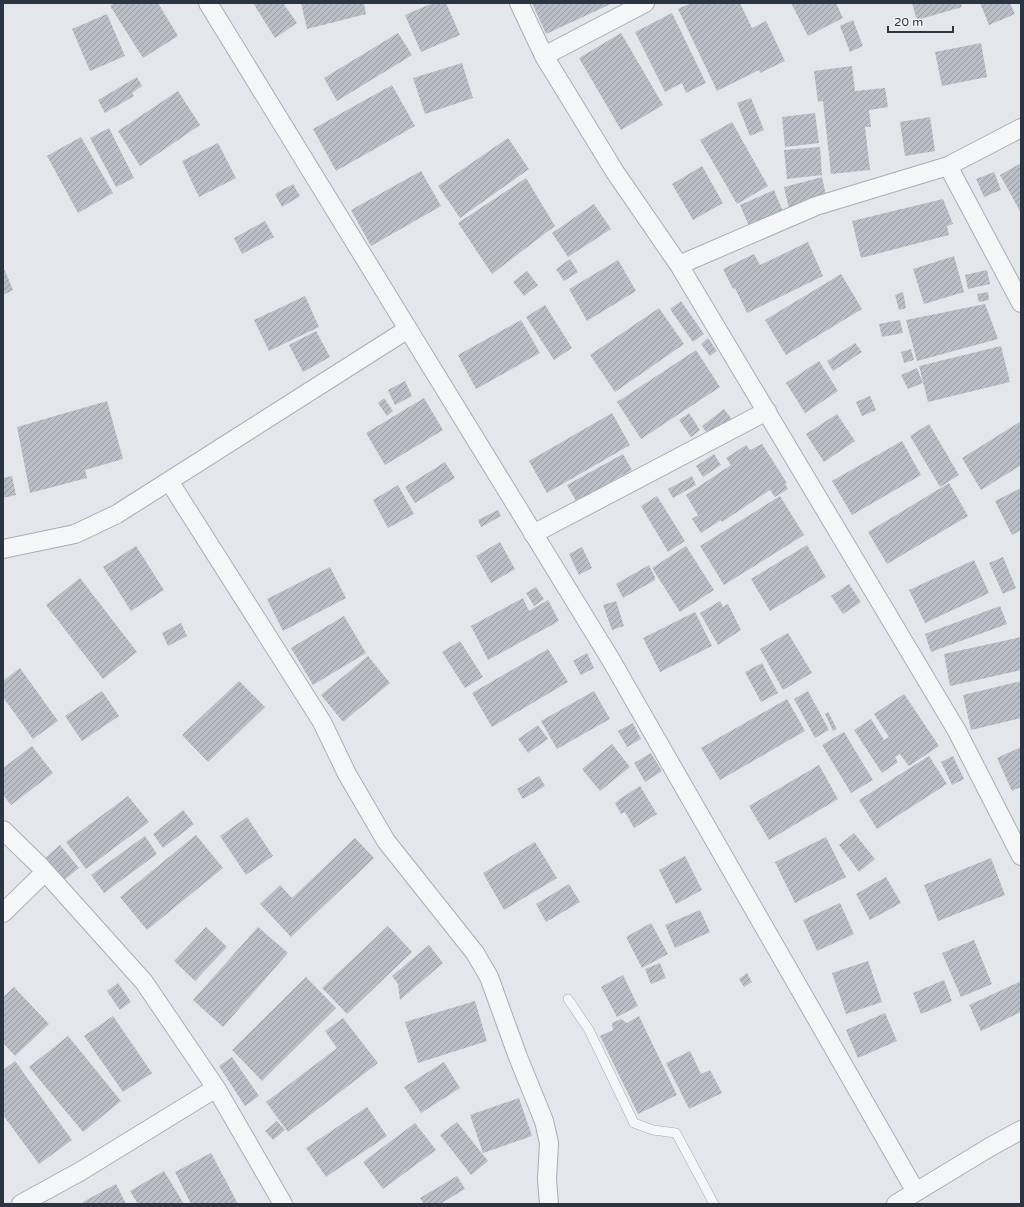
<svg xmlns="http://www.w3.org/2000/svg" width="1024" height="1207" font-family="'Varela Round',sans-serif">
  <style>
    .building { fill: url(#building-hatch) }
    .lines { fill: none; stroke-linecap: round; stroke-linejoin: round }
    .lane-casing { stroke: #a8adb4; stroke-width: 10 }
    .street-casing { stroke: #a8adb4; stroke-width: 20 }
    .lane { stroke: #f5f6f8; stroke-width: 9 }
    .street { stroke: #f5f6f8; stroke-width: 18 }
  </style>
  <defs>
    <pattern id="building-hatch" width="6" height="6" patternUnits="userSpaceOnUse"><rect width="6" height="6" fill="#babfc7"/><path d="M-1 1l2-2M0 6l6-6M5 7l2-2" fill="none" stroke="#979ca3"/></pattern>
  </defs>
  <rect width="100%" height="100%" fill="#e3e6ea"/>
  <path class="building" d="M115 3H158L178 36 143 58 110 6Z
    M253 3H283L297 23 275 38Z
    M301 3H364L366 14 307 29Z
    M433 3H446L460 35 421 52 405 15Z
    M532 3H613L546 34Z
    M691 3H740L752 28 766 21 785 61 760 73 759 70 717 91 678 9Z
    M791 3H836L843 18 808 36Z
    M912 3H961L962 7 917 20Z
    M980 3H1010L1015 14 989 25Z
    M672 13 706 83 686 93 682 83 665 92 635 32Z
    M107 14 125 56 90 71 72 29Z
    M853 20 863 46 850 52 840 26Z
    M398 33 412 55 337 101 324 78Z
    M621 33 663 105 621 130 579 58Z
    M981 43 987 77 942 86 935 52Z
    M462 63 473 98 425 114 413 78Z
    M852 66 855 91 885 88 888 107 869 110 871 127H865L870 170 831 174 823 101 818 102 814 71Z
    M137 77 142 86 132 93 134 96 105 113 98 100Z
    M392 85 415 126 336 171 313 129Z
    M178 91 200 125 140 166 118 131Z
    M751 98 764 130 750 136 737 103Z
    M815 113 819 143 785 147 782 117Z
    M930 117 935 151 905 156 900 122Z
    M732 122 768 186 737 204 700 140Z
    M109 128 134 178 116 187 90 138Z
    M81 137 113 193 78 213 47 156Z
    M508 138 529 169 460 218 438 186Z
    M218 143 236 178 199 197 182 161Z
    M820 147 822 175 787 179 784 150Z
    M1021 163V213L1000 175Z
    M702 166 723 203 693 220 672 184Z
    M421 171 441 206 371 246 351 210Z
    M994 172 1001 190 984 197 976 179Z
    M822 177 827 200 789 209 784 187Z
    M526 178 555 226 492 274 458 223Z
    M293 184 300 196 282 207 275 194Z
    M774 190 783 212 749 226 740 205Z
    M943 199 953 224 947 226 949 235 861 258 852 221Z
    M594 204 611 229 568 257 552 233Z
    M265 221 274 237 242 254 234 238Z
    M808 242 823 276 747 313 735 288 733 289 723 269 754 254 760 265Z
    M954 256 964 292 924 304 913 269Z
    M570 259 578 272 564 281 556 269Z
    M618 260 636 291 587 321 569 289Z
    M3 266 13 290 3 295Z
    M987 270 990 284 968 289 965 275Z
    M527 271 538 285 524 296 513 282Z
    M841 274 862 309 786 355 765 320Z
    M903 292 906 308 899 310 895 295Z
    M988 292 989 300 979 302 977 294Z
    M305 296 319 327 269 351 254 320Z
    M681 301 704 334 693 342 670 309Z
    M985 304 998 339 917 361 906 320Z
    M545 305 572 348 554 360 526 317Z
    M659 308 684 344 615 392 590 355Z
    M521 320 540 353 476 389 458 355Z
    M900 320 903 333 882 337 879 324Z
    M316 331 330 357 303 372 289 345Z
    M708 338 717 351 710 356 701 344Z
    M855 343 862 352 833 371 827 361Z
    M1001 346 1010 382 928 402 919 366Z
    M911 349 914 360 904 363 901 352Z
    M696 350 720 387 641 439 617 402Z
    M819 361 838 391 805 413 786 383Z
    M917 368 923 383 908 389 901 375Z
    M405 381 412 396 395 405 388 390Z
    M870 396 876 410 862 416 856 402Z
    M384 398 393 411 387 416 378 403Z
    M424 398 443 430 385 465 366 433Z
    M107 401 123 459 85 470 87 478 30 493 17 427Z
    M724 409 734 422 711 439 702 426Z
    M612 413 630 445 547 493 529 461Z
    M689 413 700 430 691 437 679 420Z
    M837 414 855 441 824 462 806 434Z
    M1021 421V465L981 490 962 458Z
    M929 424 959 475 940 487 910 436Z
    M902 441 921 475 852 515 832 481Z
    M762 444 787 483 785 484 788 489 775 497 770 490 722 522 721 520 701 533 692 519 698 515 686 495 731 465 726 458 746 445 750 450Z
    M623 454 632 470 576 501 567 485Z
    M714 454 721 465 703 477 696 466Z
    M445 462 455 478 415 503 405 487Z
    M12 476 16 495 3 498V478Z
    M692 476 696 485 673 498 668 489Z
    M949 483 968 516 887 564 868 532Z
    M398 485 414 514 388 528 373 500Z
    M1021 488V530L1012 535 995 501Z
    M657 496 685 541 668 552 641 506Z
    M780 496 804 535 724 585 700 546Z
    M498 510 501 516 481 527 478 520Z
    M500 542 515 569 491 583 476 556Z
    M807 545 826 577 770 611 751 579Z
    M136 546 164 590 131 611 103 567Z
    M686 546 714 590 680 612 652 568Z
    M582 547 592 568 579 575 569 554Z
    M1003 557 1016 588 1003 594 989 563Z
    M974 560 989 593 925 623 909 590Z
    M649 565 655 577V580L623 598 616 584Z
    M330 567 346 598 283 631 267 599Z
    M80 578 137 652 103 679 46 605Z
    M849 584 861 602 843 614 831 596Z
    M536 587 544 599 534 606 526 593Z
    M523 598 529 611 548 600 559 621 488 660 471 626Z
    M616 601 624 626 612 630 603 605Z
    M720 601 723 607 728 604 741 630 718 645 700 613Z
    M1000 606 1007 624 931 652 925 634Z
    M695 612 712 646 660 672 643 638Z
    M344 616 366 653 313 685 291 648Z
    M181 623 187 636 168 646 162 633Z
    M788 633 812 673 783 690 760 649Z
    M1021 637V670L950 686 944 654Z
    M460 641 483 677 465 688 442 652Z
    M548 649 568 682 492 727 472 693Z
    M587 653 594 668 581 675 573 661Z
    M368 656 390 683 343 722 321 695Z
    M762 663 778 693 761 702 745 672Z
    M20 668 58 721 33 739 3 697V681Z
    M239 681 265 707 208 762 182 735Z
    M1021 681V718L971 730 963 695Z
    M102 691 119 716 82 741 65 716Z
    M594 691 610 719 557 749 541 721Z
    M808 691 829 730 815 738 794 699Z
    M904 694 939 746 909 766 900 754 895 757 898 762 882 773 854 730 871 719 884 740 889 737 874 714Z
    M787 699 805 731 720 780 701 748Z
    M828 712 837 729 833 731 825 714Z
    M633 723 641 739 627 747 618 731Z
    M538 725 548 739 528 753 518 739Z
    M844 732 873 780 851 793 822 745Z
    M612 744 630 767 600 791 582 769Z
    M32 746 53 773 11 805 3 795V768Z
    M1021 747V787L1012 791 997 758Z
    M651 753 662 771 645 782 634 763Z
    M929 756 947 784 877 829 859 800Z
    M953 756 964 779 952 785 941 762Z
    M819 765 838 799 769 840 749 806Z
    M539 776 545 786 523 799 517 789Z
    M640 786 657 814 634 828 625 812 621 814 615 803 618 801V800Z
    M128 796 149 822 86 869 66 842Z
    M183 810 194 824 163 848 153 834Z
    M247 817 273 856 246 875 220 836Z
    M854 833 875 859 859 872 839 845Z
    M196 835 223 868 147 930 120 897Z
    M145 836 157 854 104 893 91 875Z
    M826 837 846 877 795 903 775 862Z
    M355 838 374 858 291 937 260 904 280 885 292 898Z
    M535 842 557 878 504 910 483 873Z
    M60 845 79 868 64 880 45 858Z
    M685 856 702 890 676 904 659 870Z
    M991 858 1005 895 938 921 924 885Z
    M886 877 901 903 870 920 856 894Z
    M569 884 580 902 546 922 536 904Z
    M840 903 854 934 817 951 803 920Z
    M700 910 710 932 675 948 665 925Z
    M651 923 668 954 642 968 626 937Z
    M388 926 412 952 347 1014 322 988Z
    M206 927 227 947 195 981 174 961Z
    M258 927 288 953 223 1027 193 1000Z
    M974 940 992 984 961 997 942 953Z
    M429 945 443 963 400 1000 398 984 392 976Z
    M868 961 882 1002 846 1014 832 973Z
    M660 963 666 978 651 984 645 969Z
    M747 973 752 982 744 987 739 979Z
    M623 975 638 1006 617 1017 601 987Z
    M306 977 336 1008 262 1081 232 1050Z
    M944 980 952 1001 921 1014 913 993Z
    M1021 981V1012L981 1031 969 1005Z
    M118 983 131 1002 120 1010 107 991Z
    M14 987 49 1024 15 1056 3 1043V997Z
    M475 1001 487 1041 418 1063 405 1022Z
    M885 1013 897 1041 858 1058 846 1030Z
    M113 1016 152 1073 123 1092 84 1036Z
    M639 1016 677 1095 638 1114 600 1036 613 1030 612 1023 621 1019 627 1023Z
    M343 1018 378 1063 288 1132 266 1102 337 1048 325 1031Z
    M68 1036 121 1101 83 1132 29 1067Z
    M690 1051 701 1074 710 1070 722 1093 689 1109 666 1063Z
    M232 1057 259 1096 245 1106 219 1066Z
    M15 1061 72 1140 39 1164 3 1115V1070Z
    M444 1062 460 1088 421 1113 404 1087Z
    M519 1098 532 1136 483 1153 470 1115Z
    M367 1107 387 1136 326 1177 306 1148Z
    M277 1121 285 1130 273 1140 265 1131Z
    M457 1122 488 1161 471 1175 440 1135Z
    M415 1123 436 1150 383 1189 363 1162Z
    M211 1153 238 1204H191L175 1172Z
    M164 1171 184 1204H138L130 1191Z
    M457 1176 465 1189 440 1204H424L420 1198Z
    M116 1184 126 1204H84L83 1202Z"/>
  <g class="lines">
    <g class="lane-casing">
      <path id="lane" d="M568 999 589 1030 634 1123 653 1130 676 1133 714 1204"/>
    </g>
    <g class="street-casing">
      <path id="street" d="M208 3 611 660 916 1192
        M519 3 544 56 615 172 679 265 957 731 1021 856
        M544 56 645 3
        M948 166 1021 303
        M679 265 816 206 948 166 1021 128
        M169 481 322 722 347 774 386 841 475 953 489 977 518 1057 544 1121 549 1143 547 1179 549 1204
        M533 534 767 411
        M3 549 75 534 117 514 408 329
        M3 830 39 865 144 982 216 1088 283 1204
        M3 913 45 872
        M21 1204 81 1171 216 1088
        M896 1204 990 1147 1021 1130"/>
    </g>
    <use href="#lane" class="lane"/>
    <use href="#street" class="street"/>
  </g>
  <rect width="1024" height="1207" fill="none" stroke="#2b3441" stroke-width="8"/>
  <path d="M888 26v6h65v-6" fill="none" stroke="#2b3441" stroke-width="2"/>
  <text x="894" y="26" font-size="12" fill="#2b3441" stroke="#f2f4f7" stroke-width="3" paint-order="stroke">20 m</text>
</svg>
